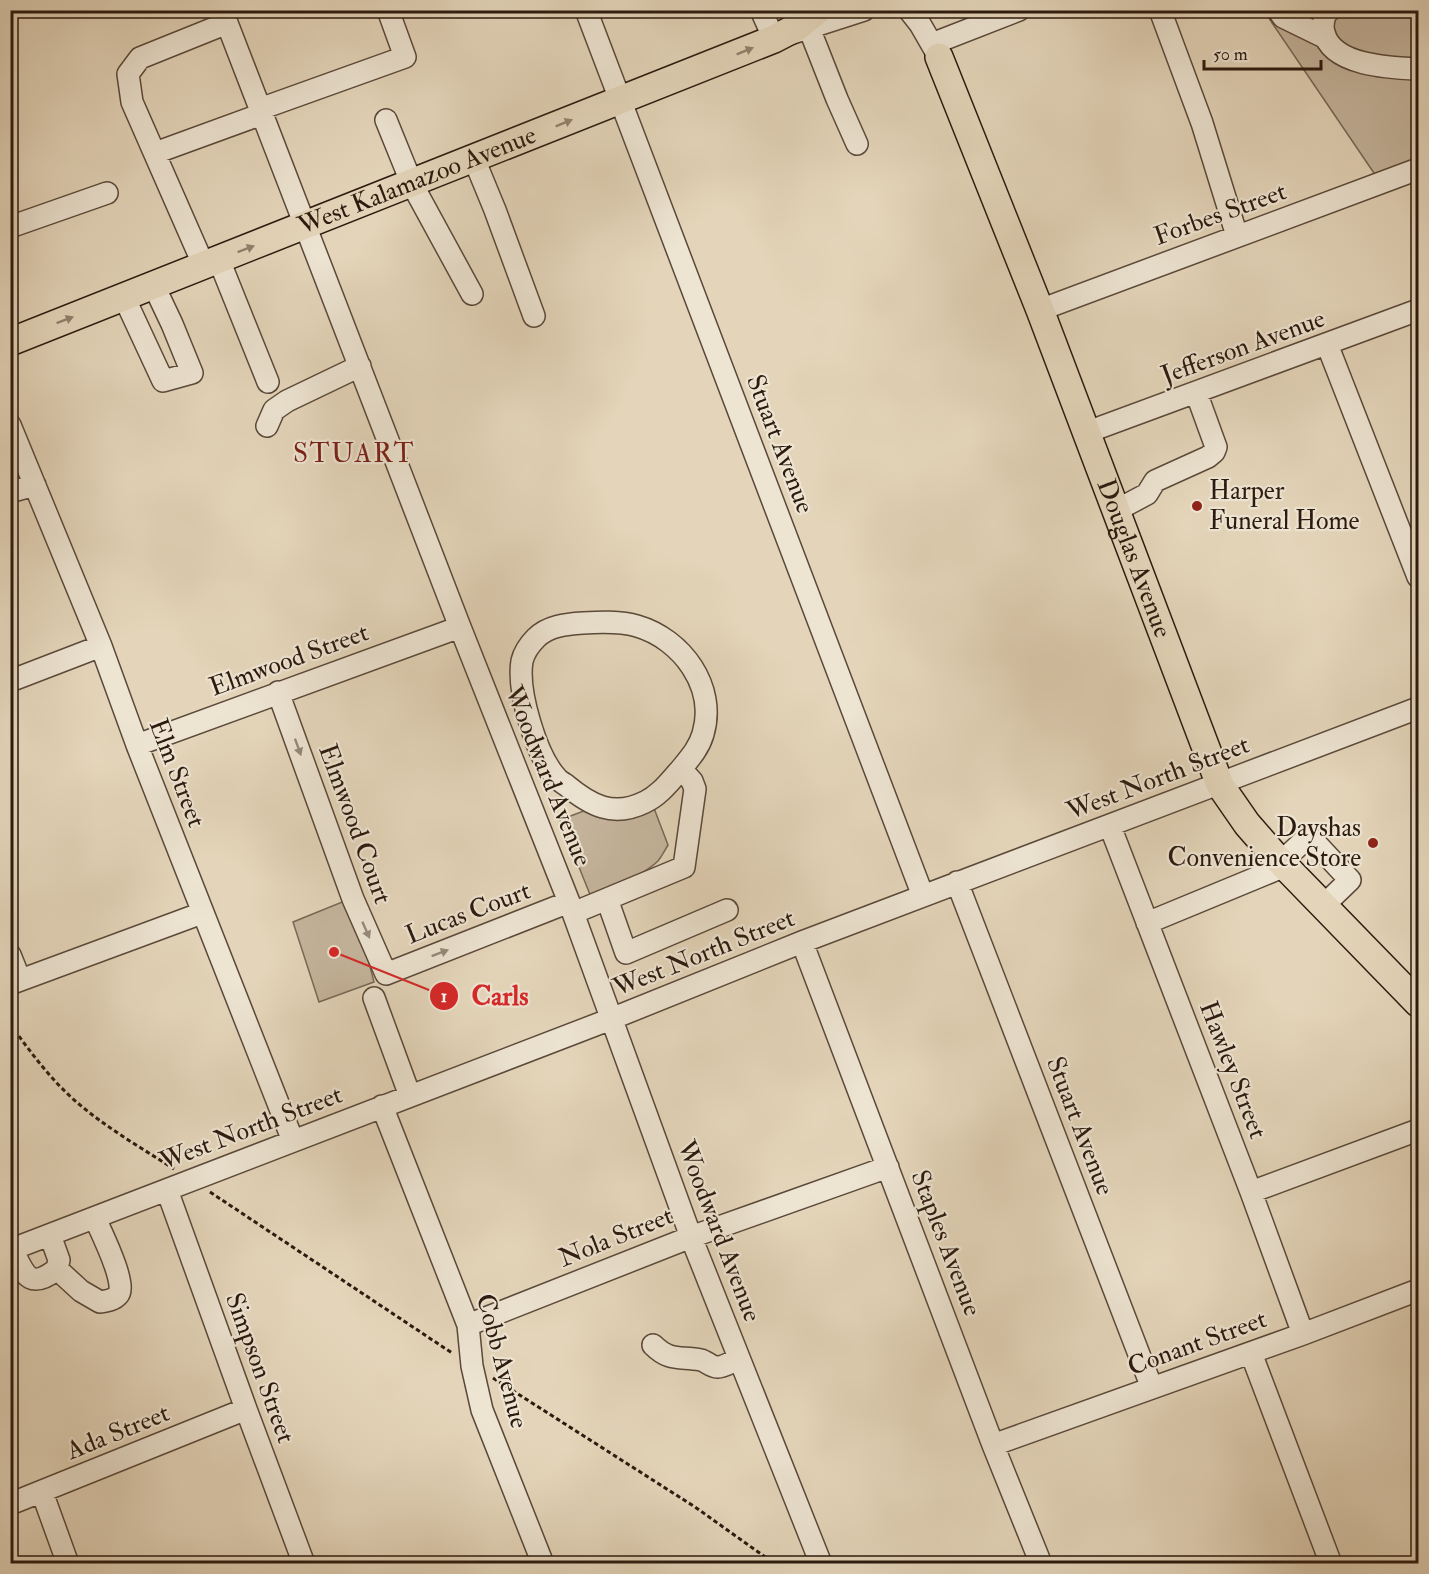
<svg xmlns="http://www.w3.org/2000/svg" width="1429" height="1574" font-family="'IM FELL Double Pica',serif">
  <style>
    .green { fill: #c5b59d; stroke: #786856; stroke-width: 1.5 }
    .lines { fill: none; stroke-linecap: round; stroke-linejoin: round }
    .minor-casing { stroke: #5a493a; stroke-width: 24 }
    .major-casing { stroke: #2c1a0f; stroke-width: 30 }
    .path { stroke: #2c1a0f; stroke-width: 3; stroke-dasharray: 4.5 3; stroke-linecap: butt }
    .minor { stroke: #ede4d2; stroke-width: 21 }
    .major { stroke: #e4d5ba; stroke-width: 27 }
    .oneway { fill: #91816d }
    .oneway2 { fill: #96897a }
    .poi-dot { fill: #8f2418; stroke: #ede4d2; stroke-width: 2 }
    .labels { text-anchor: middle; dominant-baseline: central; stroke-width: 4.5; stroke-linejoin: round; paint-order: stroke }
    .street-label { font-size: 26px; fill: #2c1a0f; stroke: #ede4d2 }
    .poi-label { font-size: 26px; fill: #2c1a0f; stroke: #ede4d2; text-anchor: start }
    .neighbourhood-label { font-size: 27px; letter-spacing: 1.5px; fill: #7a1f14; stroke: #ede4d2 }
    .leader { fill: none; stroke: #d62828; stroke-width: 2 }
    .callout-dot { fill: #d62828; stroke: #ede4d2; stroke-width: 2 }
    .mark-label { font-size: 18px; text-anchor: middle; font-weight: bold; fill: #fff }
    .callout-label { font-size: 27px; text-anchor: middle; font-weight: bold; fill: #d62828; stroke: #ede4d2; stroke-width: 4.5; stroke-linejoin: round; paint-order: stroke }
  </style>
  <rect width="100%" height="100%" fill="#e4d5ba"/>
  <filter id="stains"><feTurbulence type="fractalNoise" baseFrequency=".00333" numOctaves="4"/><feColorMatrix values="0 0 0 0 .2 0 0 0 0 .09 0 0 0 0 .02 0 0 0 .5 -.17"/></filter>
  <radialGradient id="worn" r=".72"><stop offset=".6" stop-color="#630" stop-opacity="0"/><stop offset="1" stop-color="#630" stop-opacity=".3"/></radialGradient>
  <path class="green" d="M1264 11H1418V160L1376 176Z
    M652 803 668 845C665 850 662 856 658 861 643 876 610 888 591 897L560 820 589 809Z
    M352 898 374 982 319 1002 293 922Z"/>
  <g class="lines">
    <g class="minor-casing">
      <path id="minor" d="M222 10 460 627 569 902 691 1237 821 1564
        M586 10 923 896
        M761 10 774 39 864 10
        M909 10 920 24 939 57
        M1160 10 1202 123 1237 236
        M1278 10 1283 17 1326 38
        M1330 10 1325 14C1324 19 1322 27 1324 32 1331 66 1392 68 1418 69
        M809 28 837 99 857 144
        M937 42 1019 10
        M260 109 405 57 388 10
        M386 120 412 184 472 294
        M155 153 262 114
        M474 159 495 210 534 316
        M10 227 107 193
        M219 260 268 382
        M204 266 132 102 128 74 140 58 227 23
        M124 297 163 381 192 373 172 324 154 286
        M1040 310 1418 169
        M1327 344 1418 577
        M10 425 101 646 137 745 293 1141
        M267 426 274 410 287 401 360 366
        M1085 433 1418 310
        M10 492 35 485
        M1115 511 1147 494 1155 481 1208 457 1214 452 1216 447 1196 392
        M10 681 101 646
        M278 692 353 899 386 974 569 902
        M137 745 460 627
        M1110 826 1251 1192 1303 1334
        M1281 862 1309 836 1350 880 1323 906
        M957 882 1152 1388
        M607 899 684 867 695 789 692 781 681 769C670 781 660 795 645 802 613 818 590 805 566 785 563 783 558 780 556 777 536 755 517 691 522 661 524 653 530 644 536 638 548 626 566 624 583 623 600 622 620 621 637 626 682 639 717 687 703 734 699 748 690 758 681 769
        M573 913 607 899 626 953 727 910
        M1147 923 1285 866
        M802 942 993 1445 1041 1564
        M10 955 20 980
        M10 984 202 913
        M374 998 410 1096
        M382 1106 468 1325 472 1366 482 1410 543 1564
        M167 1190 246 1409 304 1564
        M1251 1192 1418 1130
        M12 1249C24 1272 28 1292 57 1269L59 1260 50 1235
        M10 1250 611 1019 802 942 1418 708
        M57 1269 81 1291 100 1302C106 1301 114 1300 118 1295 128 1285 100 1230 95 1218
        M468 1325 691 1237 888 1167
        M653 1345C670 1362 680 1356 701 1360 706 1361 712 1368 718 1367 724 1367 733 1361 739 1359
        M1251 1353 1331 1564
        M993 1445 1303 1334 1418 1290
        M42 1492 68 1564
        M10 1504 246 1409"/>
    </g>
    <g class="major-casing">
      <g id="major">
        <path id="s1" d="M939 57 1040 310 1220 785 1247 824 1275 856 1418 1003"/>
        <path id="s2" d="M10 342 774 39 797 27 818 10"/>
      </g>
    </g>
    <path class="path" d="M10 1024C29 1050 48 1076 72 1098 103 1126 140 1147 174 1169
      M210 1192 452 1353
      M493 1378 695 1507 775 1564"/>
    <use href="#minor" class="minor"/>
    <use href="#major" class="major"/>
  </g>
  <defs><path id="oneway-solid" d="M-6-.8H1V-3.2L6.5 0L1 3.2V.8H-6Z" transform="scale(1.5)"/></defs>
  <g class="oneway">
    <use href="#oneway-solid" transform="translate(745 51) rotate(-22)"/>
    <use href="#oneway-solid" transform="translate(564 123) rotate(-22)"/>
    <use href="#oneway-solid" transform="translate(246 249) rotate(-21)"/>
    <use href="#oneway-solid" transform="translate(65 320) rotate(-21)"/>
  </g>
  <g class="oneway2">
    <use href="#oneway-solid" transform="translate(298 747) rotate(70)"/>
    <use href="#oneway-solid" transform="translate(366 930) rotate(66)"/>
    <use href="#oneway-solid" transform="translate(440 953) rotate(-21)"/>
  </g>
  <g class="poi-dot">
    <circle cx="1197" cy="506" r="6"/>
    <circle cx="1373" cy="843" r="6"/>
  </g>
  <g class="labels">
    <g class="street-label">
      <text stroke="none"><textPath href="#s2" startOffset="438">West Kalamazoo Avenue</textPath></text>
      <text transform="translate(1220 214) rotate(-20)">Forbes Street</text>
      <text transform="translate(1243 347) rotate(-20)">Jefferson Avenue</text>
      <text transform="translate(780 444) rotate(69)">Stuart Avenue</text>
      <text stroke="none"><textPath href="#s1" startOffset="538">Douglas Avenue</textPath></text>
      <text transform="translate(289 660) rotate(-20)">Elmwood Street</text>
      <text transform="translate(177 773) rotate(69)">Elm Street</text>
      <text transform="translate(548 776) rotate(68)">Woodward Avenue</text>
      <text transform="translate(1158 778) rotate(-21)">West North Street</text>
      <text transform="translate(355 824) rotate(70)">Elmwood Court</text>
      <text transform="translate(468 913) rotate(-21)">Lucas Court</text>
      <text transform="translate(704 953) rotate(-22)">West North Street</text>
      <text transform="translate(1233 1070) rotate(69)">Hawley Street</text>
      <text transform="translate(1080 1126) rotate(69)">Stuart Avenue</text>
      <text transform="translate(251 1128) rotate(-21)">West North Street</text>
      <text transform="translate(719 1231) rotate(69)">Woodward Avenue</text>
      <text transform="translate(616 1237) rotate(-22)">Nola Street</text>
      <text transform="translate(946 1243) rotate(69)">Staples Avenue</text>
      <text transform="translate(1197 1343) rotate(-20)">Conant Street</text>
      <text transform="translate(502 1361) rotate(75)">Cobb Avenue</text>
      <text transform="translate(260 1368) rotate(70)">Simpson Street</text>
      <text transform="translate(118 1432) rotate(-22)">Ada Street</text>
    </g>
    <g class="poi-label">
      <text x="1209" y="491">Harper<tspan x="1209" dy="30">Funeral Home</tspan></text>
      <text x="1361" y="828" text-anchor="end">Dayshas<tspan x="1361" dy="30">Convenience Store</tspan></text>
    </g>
    <g class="neighbourhood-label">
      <text x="354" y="453">STUART</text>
    </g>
  </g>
  <path class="leader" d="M334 952L444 996"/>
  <g class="callout-dot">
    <circle cx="334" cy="952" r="6"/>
    <circle cx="444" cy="996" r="15"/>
  </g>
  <g class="mark-label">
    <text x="444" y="1002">1</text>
  </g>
  <g class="callout-label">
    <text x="500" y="1005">Carls</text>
  </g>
  <rect width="1429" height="1574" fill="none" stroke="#e4d5ba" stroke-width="36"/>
  <rect x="12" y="12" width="1405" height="1550" fill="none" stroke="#2c1a0f" stroke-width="3"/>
  <rect x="18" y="18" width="1393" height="1538" fill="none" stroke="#2c1a0f" stroke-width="1.5"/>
  <path d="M1204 60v9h117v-9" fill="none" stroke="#2c1a0f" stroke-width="3"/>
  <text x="1213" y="60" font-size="18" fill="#2c1a0f" stroke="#ede4d2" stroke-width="4.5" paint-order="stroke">50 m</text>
  <rect width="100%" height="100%" filter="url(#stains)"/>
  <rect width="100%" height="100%" fill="url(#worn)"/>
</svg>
